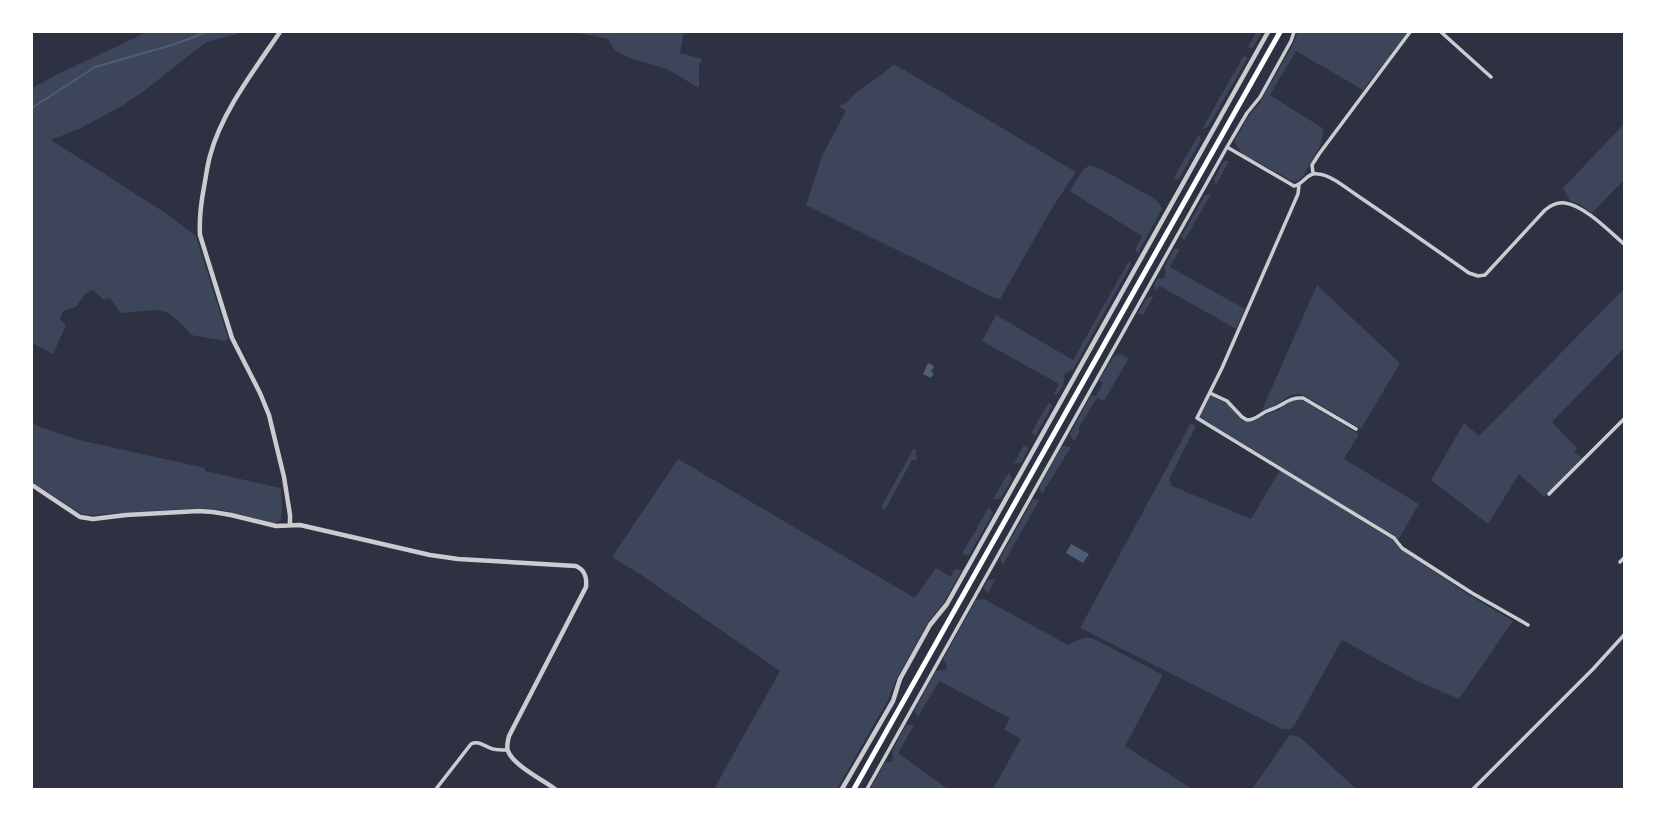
<svg xmlns="http://www.w3.org/2000/svg" width="1656" height="821" font-family="'Varela Round',sans-serif">
  <style>
    .green { fill: #3c4559 }
    .water { fill: #4f5d75 }
    .lines { fill: none; stroke-linecap: round; stroke-linejoin: round }
    .stream { stroke: #4f5d75; stroke-width: 2 }
    .minor { stroke: #caccd0; stroke-width: 3.5 }
    .tertiary { stroke: #caccd0; stroke-width: 4.5 }
    .secondary { stroke: #fff; stroke-width: 5 }
  </style>
  <rect width="100%" height="100%" fill="#2d3142"/>
  <path class="green" d="M147 32H236L237 34 206 42 144 91 122 106 81 128 51 140 164 212 196 236 228 338 227 340 224 341 191 335 183 325 167 312 155 310 121 313 110 298 104 300 93 290 86 293 76 307 63 311 60 319 66 325 53 354 32 343V88L58 74Z
    M574 32H684L680 53 702 59 699 67V88L667 69 632 59 615 51 608 39Z
    M1256 32H1262L1253 48 1248 47Z
    M1298 32 1407 33 1363 90 1296 51 1270 95 1324 129 1320 146 1302 178 1294 182 1242 154 1234 141 1250 114 1259 104 1293 44Z
    M1244 55 1247 59 1208 127 1202 129Z
    M894 64 1076 172 1054 205 1000 299 994 298 806 205 822 156 846 111 838 106C851 102 849 98 858 91 870 82 883 75 894 64Z
    M1624 124V180L1592 213 1581 205 1570 201 1563 188Z
    M1199 134 1201 140 1179 179H1173Z
    M1224 161H1229L1216 185 1214 179Z
    M1090 165 1101 169 1155 199 1159 203 1162 209 1138 253 1135 250 1142 236 1070 191C1076 182 1080 170 1090 165Z
    M1211 194 1184 241 1181 237 1205 195Z
    M1174 249H1180L1170 267 1245 309 1236 329 1160 286 1156 291 1154 285 1157 279 1164 278 1166 273 1164 267Z
    M1129 261 1131 264 1073 370C1059 375 1067 375 1063 385 1062 388 1059 392 1057 394L1053 395 1059 384 982 341 996 315 1073 360Z
    M1317 285 1400 363 1361 429 1303 395C1290 391 1285 401 1274 406 1270 408 1266 409 1262 410Z
    M1624 289V348L1552 422 1577 448 1574 452 1582 458 1544 497 1519 474 1488 524 1431 480 1464 423 1479 436Z
    M1154 295 1143 315 1138 313 1146 299Z
    M1121 354 1129 358 1104 401 1097 398 1078 429 1080 431 1074 442 1070 434 1091 395 1096 396 1103 383 1099 380 1114 356Z
    M1211 395 1226 403 1241 419 1247 422 1254 421 1264 415 1279 410 1291 400 1300 399 1359 434 1344 459 1419 504 1398 540 1395 537 1199 418Z
    M1049 402 1052 406 1036 435 1031 433Z
    M32 423 40 427 79 440 205 468V471L281 488 282 506 281 520 274 523 221 510 199 508 93 515 81 514 32 482Z
    M1191 423 1196 426 1170 477 1169 480 1172 486 1251 519 1280 470 1393 540 1401 549 1469 595 1513 621 1459 699 1417 681 1342 640 1294 726 1290 729H1282L1080 628Z
    M1024 445 1029 448 1021 463H1014Z
    M1062 446 1071 447 1042 494 1039 488Z
    M914 448 917 451 915 453 917 457 916 460H912L885 510 881 507Z
    M678 459 915 598 936 568 951 577 954 569 962 570 943 604 928 622 896 680 888 700 837 789H714L780 671 640 574 612 557Z
    M1009 472 1012 479 1000 499H993Z
    M1033 499 1039 500 1003 565 1000 558Z
    M989 507 993 513 969 555 962 554Z
    M995 579 988 594 983 587 988 580Z
    M984 599 1068 645 1083 638H1092L1163 675 1125 746 1192 789H993L1021 739 1004 729 1010 718 939 681 918 717 914 711 936 671 945 670 947 666 943 659 976 600Z
    M906 725H914L898 753 948 789H870L885 762H891L893 758 892 751Z
    M1290 735 1300 737 1356 789H1252Z"/>
  <path class="water" d="M928 363 934 366 931 372 934 373 931 378 923 374Z
    M1071 544 1089 554 1083 563 1066 553Z"/>
  <g class="lines">
    <path class="stream" d="M32 108 95 67 175 44 207 32"/>
    <path class="minor" d="M1441 32 1491 77
      M1227 147 1294 186C1304 184 1307 172 1318 174 1331 175 1346 188 1358 196 1395 221 1432 247 1469 273L1478 276 1485 275 1545 210C1551 205 1558 202 1565 203 1585 206 1609 231 1624 244
      M1313 173 1312 165 1319 154 1410 32
      M1299 185 1298 194 1222 368 1197 418 1394 538 1402 548 1472 593 1528 625
      M1210 393 1227 401 1242 417 1247 420C1255 420 1259 415 1265 412 1269 410 1273 409 1277 407 1287 402 1292 397 1303 398L1356 429
      M1549 494 1624 419
      M1620 562 1624 558
      M436 789 471 744C479 740 485 747 493 749 498 750 503 750 507 750
      M867 789 1227 147 1247 113 1260 97 1291 41 1294 32
      M1473 789 1593 669 1624 635"/>
    <path class="tertiary" d="M280 32C255 69 221 113 210 156 207 166 206 177 204 187 201 203 199 218 200 235L232 338 260 393 269 415 284 477 290 515V524
      M32 485 80 517 93 519 126 515 199 511 213 512 231 515 276 526 300 525 430 555 458 559 576 566C585 570 587 577 586 587L509 736C508 741 506 746 508 751 513 765 543 780 555 789
      M842 789 893 701 900 679 930 625 947 604 1268 32"/>
    <path class="secondary" d="M854 789 1280 32"/>
  </g>
  <rect width="1656" height="821" fill="none" stroke="#ffffff" stroke-width="66"/>
</svg>
